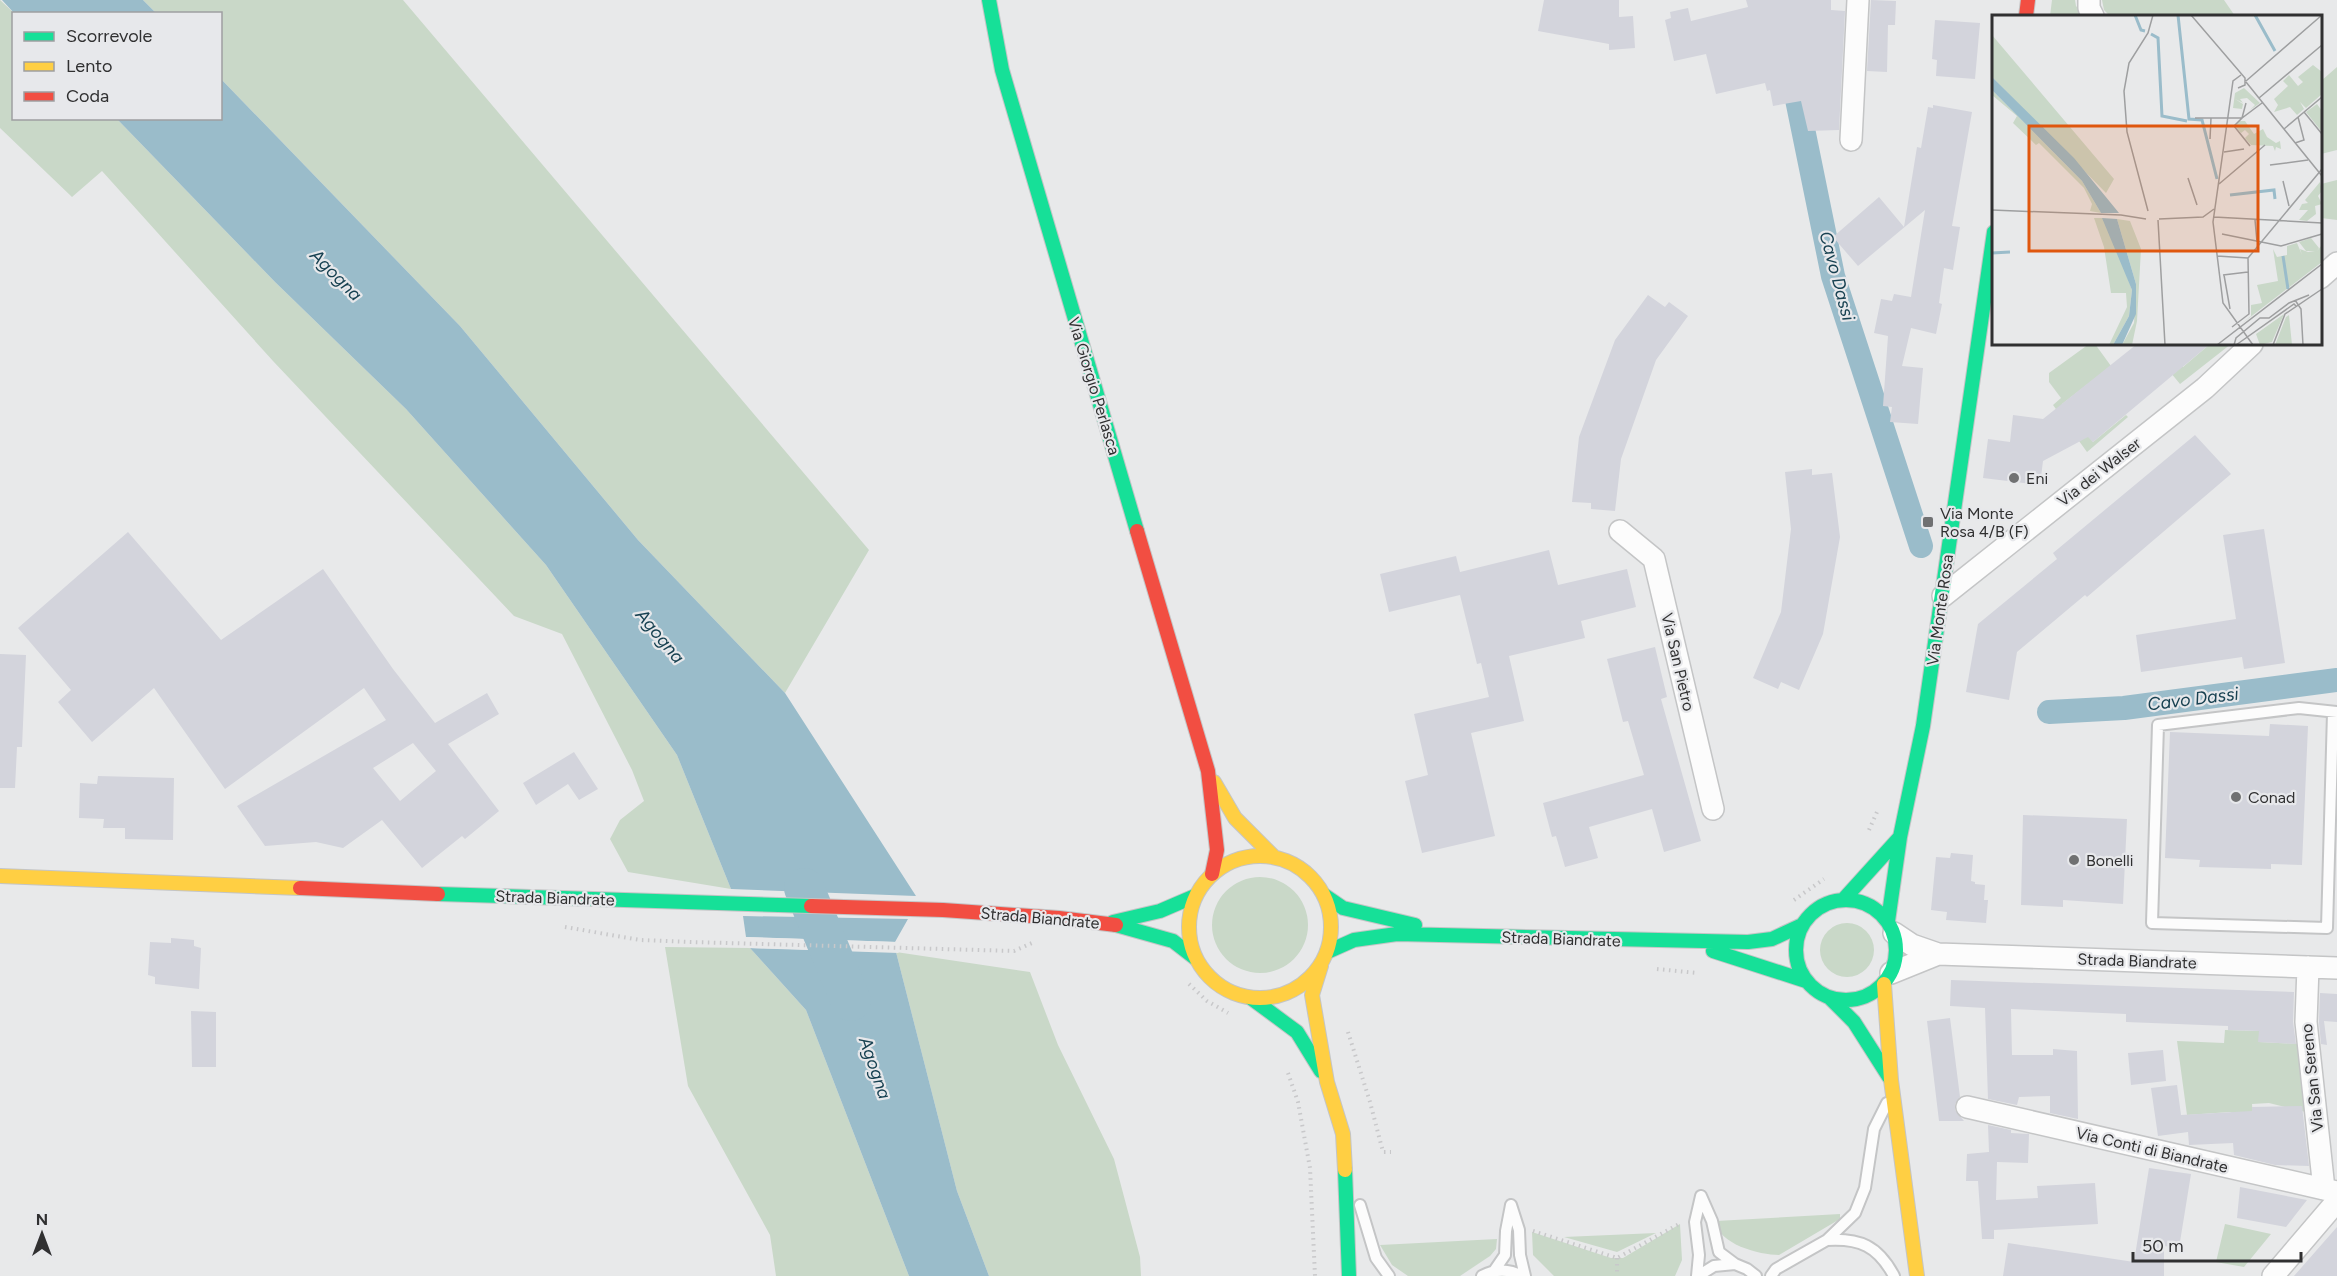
<svg xmlns="http://www.w3.org/2000/svg" width="2337" height="1276" font-family="Figtree,sans-serif">
  <style>
    .green { fill: #c9d8c8 }
    .water { fill: #9abcca }
    .pier { fill: #e8e9ea }
    .lines { fill: none; stroke-linecap: round; stroke-linejoin: round }
    .canal { stroke: #9abcca; stroke-width: 24 }
    .river { stroke: #9abcca; stroke-width: 40 }
    .building { fill: #d3d4dc; fill-rule: evenodd }
    .lane-casing { stroke: #c4c5c6; stroke-width: 14 }
    .street-casing { stroke: #c4c5c6; stroke-width: 24 }
    .fast-casing { stroke: #c4c5c6; stroke-width: 16 }
    .slow-casing { stroke: #c4c5c6; stroke-width: 16 }
    .jam-casing { stroke: #c4c5c6; stroke-width: 16 }
    .path { stroke: #c8c8ca; stroke-width: 4; stroke-dasharray: 1.5 4.5; stroke-linecap: butt }
    .lane { stroke: #fcfcfc; stroke-width: 10 }
    .street { stroke: #fcfcfc; stroke-width: 21 }
    .fast { stroke: #16e098; stroke-width: 14 }
    .slow { stroke: #ffcf43; stroke-width: 14 }
    .jam { stroke: #f24e42; stroke-width: 14 }
    .poi-dot { fill: #707172; stroke: #e7e8eb; stroke-width: 2 }
    .labels { text-anchor: middle; dominant-baseline: central; stroke-width: 4.5; stroke-linejoin: round; paint-order: stroke }
    .street-label { font-size: 16px; fill: #303031; stroke: #e7e8eb }
    .poi-label { font-size: 16px; fill: #303031; stroke: #e7e8eb; text-anchor: start }
    .water-label { font-size: 18px; font-style: italic; fill: #174151; stroke: #e7e8eb }
    .inset-river { fill: none; stroke: #9abcca; stroke-width: 3 }
    .inset-road { fill: none; stroke: #9e9fa0; stroke-width: 1.5 }
    .view { fill: #df570e; fill-opacity: 0.15; stroke: #df570e; stroke-width: 3 }
    .inset-edge { fill: none; stroke: #303031; stroke-width: 3 }
  </style>
  <rect width="100%" height="100%" fill="#e8e9ea"/>
  <path class="green" d="M0 0 14 13V118L117 119 275 282 406 409 546 565 677 755 731 889 628 872 610 839 620 820 644 801 632 770 562 634 514 616 273 361 102 171 72 197 0 128Z
    M143 0H403L869 550 785 693 638 540 460 326 221 79 220 14 156 13Z
    M2052 0H2075L2076 6 2085 16H2050Z
    M2102 0H2224L2235 16H2110L2104 10Z
    M2337 67V150L2321 154V81Z
    M2337 180V220L2321 218V184Z
    M2089 344H2095L2111 366 2062 404 2093 442 2126 415 2128 417 2087 452 2053 405 2061 398 2049 382V373Z
    M2147 344H2162L2183 367 2210 344H2231L2180 384Z
    M1212 925a48 48 0 1 1 96 0a48 48 0 1 1-96 0Z
    M1820 950a27 27 0 1 1 54 0a27 27 0 1 1-54 0Z
    M665 947 750 948 806 1010 909 1276H776L770 1235 688 1086Z
    M896 952 1030 972 1058 1045 1114 1159 1140 1257 1141 1276H989L957 1191Z
    M2225 1030 2259 1031V1042L2301 1044 2310 1113 2269 1103 2252 1104 2253 1121 2230 1112 2187 1115 2177 1041 2224 1043Z
    M1840 1214V1219L1779 1255C1760 1255 1717 1244 1716 1221Z
    M1680 1224 1682 1260 1675 1276H1554L1533 1255 1532 1232 1611 1258H1623Z
    M2225 1224 2271 1234 2244 1267 2216 1262Z
    M1656 1233 1617 1252 1564 1237Z
    M1497 1239 1496 1249 1490 1256 1460 1276H1408L1392 1265 1380 1245Z"/>
  <path class="water" d="M2 0H143L156 13H14Z
    M221 79 460 326 638 540 785 693 916 896 731 889 677 755 546 565 406 409 275 282 117 119 220 118Z
    M743 916 908 919 895 942 746 937Z
    M750 948 896 952 957 1191 989 1276H909L806 1010Z"/>
  <path class="pier" d="M743 937 773 938 899 942 895 945 746 940Z
    M750 945 896 949 899 953 747 948Z"/>
  <g class="lines">
    <path class="canal" d="M1791 70 1833 276 1921 546
      M2049 712 2124 708 2337 680"/>
    <path class="river" d="M804 888 851 1001"/>
  </g>
  <path class="building" d="M1544 0H1619V17L1633 16 1635 48 1609 50V44L1538 31Z
    M1746 0H1831V10L1845 11 1839 130 1808 131 1801 101 1773 106 1770 90 1767 91 1765 83 1716 94 1706 54 1674 61 1665 20 1671 18 1670 12 1688 8 1691 21 1748 7Z
    M1871 0 1896 1 1895 25H1888L1887 72 1867 71Z
    M1935 20 1980 23 1975 79 1936 76 1937 60 1932 59Z
    M1933 105 1972 112 1952 226 1960 227 1953 270 1944 268 1939 303 1942 304 1936 334 1911 328 1902 366 1923 368 1918 424 1890 422 1892 407 1883 406 1888 336 1874 333 1881 299 1892 301 1894 294 1911 297 1925 210 1858 266 1833 237 1879 197 1904 227 1917 147 1921 148 1928 107 1933 108Z
    M1648 295 1665 307 1669 302 1688 316 1656 360 1621 459 1615 511 1591 509V503L1572 502 1579 437 1615 340Z
    M2137 344H2210L2093 442 2088 437 2043 461 2040 485 1983 478 1988 439 2010 442 2013 415 2043 419Z
    M2195 435 2231 474 2087 597 2085 595 2017 652 2009 700 1966 692 1978 624 2057 559 2053 553Z
    M1812 469V475L1832 473 1840 537 1823 634 1799 690 1781 682 1778 689 1753 678 1781 612 1791 529 1785 472Z
    M2264 529 2285 663 2244 669 2242 657 2141 672 2136 635 2236 619 2223 535Z
    M128 532 221 640 323 569 393 669 435 723 487 693 499 714 448 744 499 811 465 839 462 836 422 868 382 820 343 848 316 842 265 846 237 806 386 720 364 688 225 789 154 688 92 742 58 702 71 690 18 628ZM413 743 436 771 400 801 373 768Z
    M1549 550 1558 585 1627 569 1636 607 1581 621 1585 638 1509 656 1524 721 1471 733 1495 836 1422 853 1405 781 1428 775 1414 714 1489 697 1481 663 1477 664 1460 595 1389 612 1380 574 1456 556 1460 572Z
    M1655 647 1667 697 1661 699 1701 841 1664 852 1652 809 1589 827 1598 858 1565 867 1556 836 1552 837 1543 803 1644 775 1628 721 1623 722 1607 659Z
    M0 654 26 655 22 747H17L15 788H0Z
    M2270 724 2308 726 2302 865 2271 864V869L2199 867 2200 860 2165 858 2170 732 2269 736Z
    M574 752 598 789 579 800 568 784 536 805 523 783Z
    M98 776 174 778 173 840 125 839V828H103L104 819 79 818 80 783 97 784Z
    M2023 815 2127 819 2123 904 2063 900V907L2021 905Z
    M1951 853 1973 855 1971 881 1975 882V884L1985 885 1984 900H1988L1986 923 1946 920 1947 912 1931 910 1936 857 1950 858Z
    M171 938 194 940V946L201 948 199 989 155 984V977L148 975 150 942 171 943Z
    M1951 980 2294 992 2293 1022 2296 1044 2258 1042 2259 1031 2228 1030V1026L2126 1022V1014L2011 1009 2012 1055H2053V1049L2077 1051 2078 1119 2050 1113V1096L2019 1097 2017 1105 1988 1099 1985 1008 1950 1006Z
    M2320 993 2337 994V1022L2324 1021 2327 1045 2321 1044 2319 1022Z
    M191 1011 216 1012V1067H192Z
    M1950 1018 1960 1097 1955 1104V1110L1964 1121H1939L1927 1021Z
    M2163 1050 2166 1081 2131 1085 2128 1053Z
    M2177 1085 2181 1115 2252 1111V1107L2302 1106 2309 1166 2275 1165 2234 1155 2233 1143 2189 1145 2188 1132 2158 1136 2151 1088Z
    M1988 1125 2011 1130V1133L2029 1134 2028 1163 1997 1162 1996 1200 2038 1198 2037 1186 2095 1183 2098 1224 1994 1230V1239H1982L1978 1181H1966L1967 1154 1989 1152Z
    M2149 1168 2191 1174 2179 1248 2164 1246V1276H2003L2008 1243 2134 1262Z
    M2240 1187 2307 1200 2286 1227 2237 1218Z
    M2337 1227V1276H2294Z"/>
  <g class="lines">
    <g class="lane-casing">
      <path id="lane" d="M2333 713 2327 928 2152 923 2158 725 2299 708 2337 712
        M1701 1196 1712 1221 1719 1252 1735 1264 1747 1269 1756 1276
        M1360 1205 1376 1258 1389 1276
        M1511 1205 1519 1230 1520 1255 1525 1276
        M1827 1240C1860 1238 1878 1246 1894 1276
        M1494 1271 1505 1255 1506 1231 1511 1205
        M1482 1276C1495 1269 1509 1269 1522 1276
        M1697 1276 1699 1255 1695 1222 1701 1196
        M1698 1276 1714 1266 1735 1264
        M1771 1276 1776 1269 1827 1240 1855 1213 1865 1188 1874 1129 1887 1103"/>
    </g>
    <g class="street-casing">
      <path id="street" d="M2089 0V8L2093 16
        M1851 140 1858 0
        M2320 278 2337 263
        M1620 531 1654 559 1713 809
        M1943 596 2205 388 2252 344
        M1894 933 1912 945 1938 954 2337 968
        M2308 967 2306 1022 2324 1189
        M1891 973 1938 954
        M1967 1107 2337 1192
        M2273 1276 2337 1201"/>
    </g>
    <g class="fast-casing">
      <path id="fast" d="M989 0 1002 70 1137 531
        M438 894 811 906
        M1324 895 1343 908 1415 925
        M1796 950a50 50 0 1 1 100 0a50 50 0 1 1-100 0Z
        M1843 900 1900 837
        M1888 921 1900 837 1923 726 1994 232
        M1113 922 1160 911 1195 896
        M1116 925 1173 941 1195 958
        M1713 951 1806 981
        M1327 952 1354 940 1397 934 1748 942 1772 939 1802 925
        M1251 998 1297 1032 1321 1071
        M1830 998 1854 1022 1889 1077
        M1345 1170 1349 1276"/>
    </g>
    <g class="slow-casing">
      <path id="slow" d="M1214 782 1235 818 1274 857
        M1189 927a71 71 0 1 1 142 0a71 71 0 1 1-142 0Z
        M0 876 300 888
        M1321 966 1312 995 1327 1082 1343 1134 1345 1170
        M1884 984 1891 1080 1917 1276"/>
    </g>
    <g class="jam-casing">
      <path id="jam" d="M2026 16 2028 0
        M1137 531 1208 771 1217 850 1212 874
        M300 888 438 894
        M811 906 943 910 1059 918 1116 925"/>
    </g>
    <path class="path" d="M1869 830 1877 812
      M1794 900 1824 879
      M565 927 640 940 690 942 1014 951 1032 943
      M1657 969 1697 973
      M1189 984 1207 1001 1228 1013
      M1348 1032 1370 1102 1383 1152H1391
      M1288 1073 1298 1102 1310 1168 1315 1276
      M1533 1231 1617 1258 1681 1223
      M1617 1258V1276"/>
    <use href="#lane" class="lane"/>
    <use href="#street" class="street"/>
    <use href="#fast" class="fast"/>
    <use href="#slow" class="slow"/>
    <use href="#jam" class="jam"/>
  </g>
  <g class="poi-dot">
    <circle cx="2014" cy="478" r="6"/>
    <rect x="1922" y="516" width="12" height="12" rx="3"/>
    <circle cx="2236" cy="797" r="6"/>
    <circle cx="2074" cy="860" r="6"/>
  </g>
  <g class="labels">
    <g class="street-label">
      <text transform="translate(1094 386) rotate(73)">Via Giorgio Perlasca</text>
      <text transform="translate(2099 472) rotate(-38)">Via dei Walser</text>
      <text transform="translate(1940 610) rotate(-82)">Via Monte Rosa</text>
      <text transform="translate(1678 662) rotate(77)">Via San Pietro</text>
      <text transform="translate(555 898) rotate(2)">Strada Biandrate</text>
      <text transform="translate(1040 918) rotate(5)">Strada Biandrate</text>
      <text transform="translate(1561 939) rotate(2)">Strada Biandrate</text>
      <text transform="translate(2137 961) rotate(2)">Strada Biandrate</text>
      <text transform="translate(2312 1078) rotate(-96)">Via San Sereno</text>
      <text transform="translate(2152 1150) rotate(13)">Via Conti di Biandrate</text>
    </g>
    <g class="poi-label">
      <text x="2026" y="478">Eni</text>
      <text x="1940" y="513">Via Monte<tspan x="1940" dy="18">Rosa 4/B (F)</tspan></text>
      <text x="2248" y="797">Conad</text>
      <text x="2086" y="860">Bonelli</text>
    </g>
    <g class="water-label">
      <text transform="translate(336 275) rotate(45)">Agogna</text>
      <text transform="translate(1837 276) rotate(75)">Cavo Dassi</text>
      <text transform="translate(660 636) rotate(50)">Agogna</text>
      <text transform="translate(2193 699) rotate(-7)">Cavo Dassi</text>
      <text transform="translate(875 1068) rotate(71)">Agogna</text>
    </g>
  </g>
  <g transform="translate(1992 15)">
    <rect width="330" height="330" fill="#e8e9ea"/>
    <path d="M0 20 122 164 114 178 0 62ZM321 50 330 57V79L314 93 308 87 312 94 305 100 298 92 282 97 286 90 282 84 296 71 291 66 297 60 306 71 311 67 306 62ZM252 73 268 88 258 95 263 90 255 83 248 84 251 88 243 84 251 89 250 94 241 93 243 78ZM0 75 90 166 109 198 98 196 100 189 92 173 47 128 44 130 21 108 25 101 0 80ZM325 89 330 96V117L314 97ZM247 106H253L262 119 271 114 275 122 284 128 288 126 289 134 284 132 283 136 281 131 259 130 253 123 257 119 253 115 249 118 243 111ZM328 167 330 176 326 181 330 189 323 191 324 199 315 206 307 205 316 195H307L310 189 316 188 313 185ZM102 203H110L116 210 140 275 137 301 121 330H117L135 292 134 278H119L112 232ZM125 204 138 206 149 234 145 306 140 330H130L142 308 144 269ZM319 223 327 233 325 236 330 230V247L248 310 259 301V290L270 288 265 270 286 266 281 234 285 242 295 240V231L305 228 310 240 308 234 316 237 323 236H314L307 227ZM292 299 280 327 268 330 264 319ZM297 300 300 330H283L294 302Z" fill="#c9d8c8"/>
    <path d="M0 62 82 143 127 198H109L90 166 0 75ZM110 203 125 204 144 269V299L130 330H121L137 301 140 275Z" fill="#9abcca"/>
    <path class="inset-river" d="M143 0 149 15 153 16M186 0 197 104 210 105 225 164M263 0 283 36M159 19 166 23 170 101 195 106M238 180 282 175 283 184M0 238 18 237M291 241 296 274"/>
    <path class="inset-road" d="M199 0 253 63V70L246 73M249 60 241 66 221 207 231 288 261 330M254 66 330 0M254 67 330 161M267 83 330 30M254 88 250 103 242 111 258 131M312 97 330 119M203 103H250L270 88M292 114 330 82M218 124 219 103M303 128 312 125 306 102M232 137 252 134M278 150 316 145M196 163 205 190M291 166 297 191M227 169 273 130M0 195 129 200 154 204M156 196 135 117 132 76 137 48 156 18 161 0M222 202 330 208M167 204 211 202 222 194M166 205 173 330M263 205 265 227M230 219 289 231 330 219M225 241 256 243M256 243 330 154M231 260 256 257M232 260 238 294M303 285 309 294 311 330M240 312 257 299 256 243M225 330 330 249M242 330 244 323 268 303H277L297 288 317 280M244 330 302 289 304 291M281 330 293 299 330 274"/>
    <path class="view" d="M37 111H266V236H37Z"/>
    <rect width="330" height="330" class="inset-edge"/>
  </g>
  <rect x="12" y="12" width="210" height="108" fill="#e7e8eb" stroke="#9e9ea1" stroke-width="1.5"/>
  <rect x="24" y="32" width="30" height="9" fill="#16e098" stroke="#9e9ea1" stroke-width="1.5"/>
  <text x="66" y="42" font-size="18" fill="#303031">Scorrevole</text>
  <rect x="24" y="62" width="30" height="9" fill="#ffcf43" stroke="#9e9ea1" stroke-width="1.5"/>
  <text x="66" y="72" font-size="18" fill="#303031">Lento</text>
  <rect x="24" y="92" width="30" height="9" fill="#f24e42" stroke="#9e9ea1" stroke-width="1.5"/>
  <text x="66" y="102" font-size="18" fill="#303031">Coda</text>
  <g transform="translate(42 1234)" stroke="#e7e8eb" stroke-width="4.5" paint-order="stroke">
  <path d="M0-4.5L10 22L0 15L-10 22Z" fill="#303031"/>
  <text y="-9" font-size="16" font-weight="bold" text-anchor="middle" fill="#303031">N</text>
  </g>
  <path d="M2133 1252v9h168v-9" fill="none" stroke="#303031" stroke-width="3"/>
  <text x="2142" y="1252" font-size="18" fill="#303031" stroke="#e7e8eb" stroke-width="4.5" paint-order="stroke">50 m</text>
</svg>
